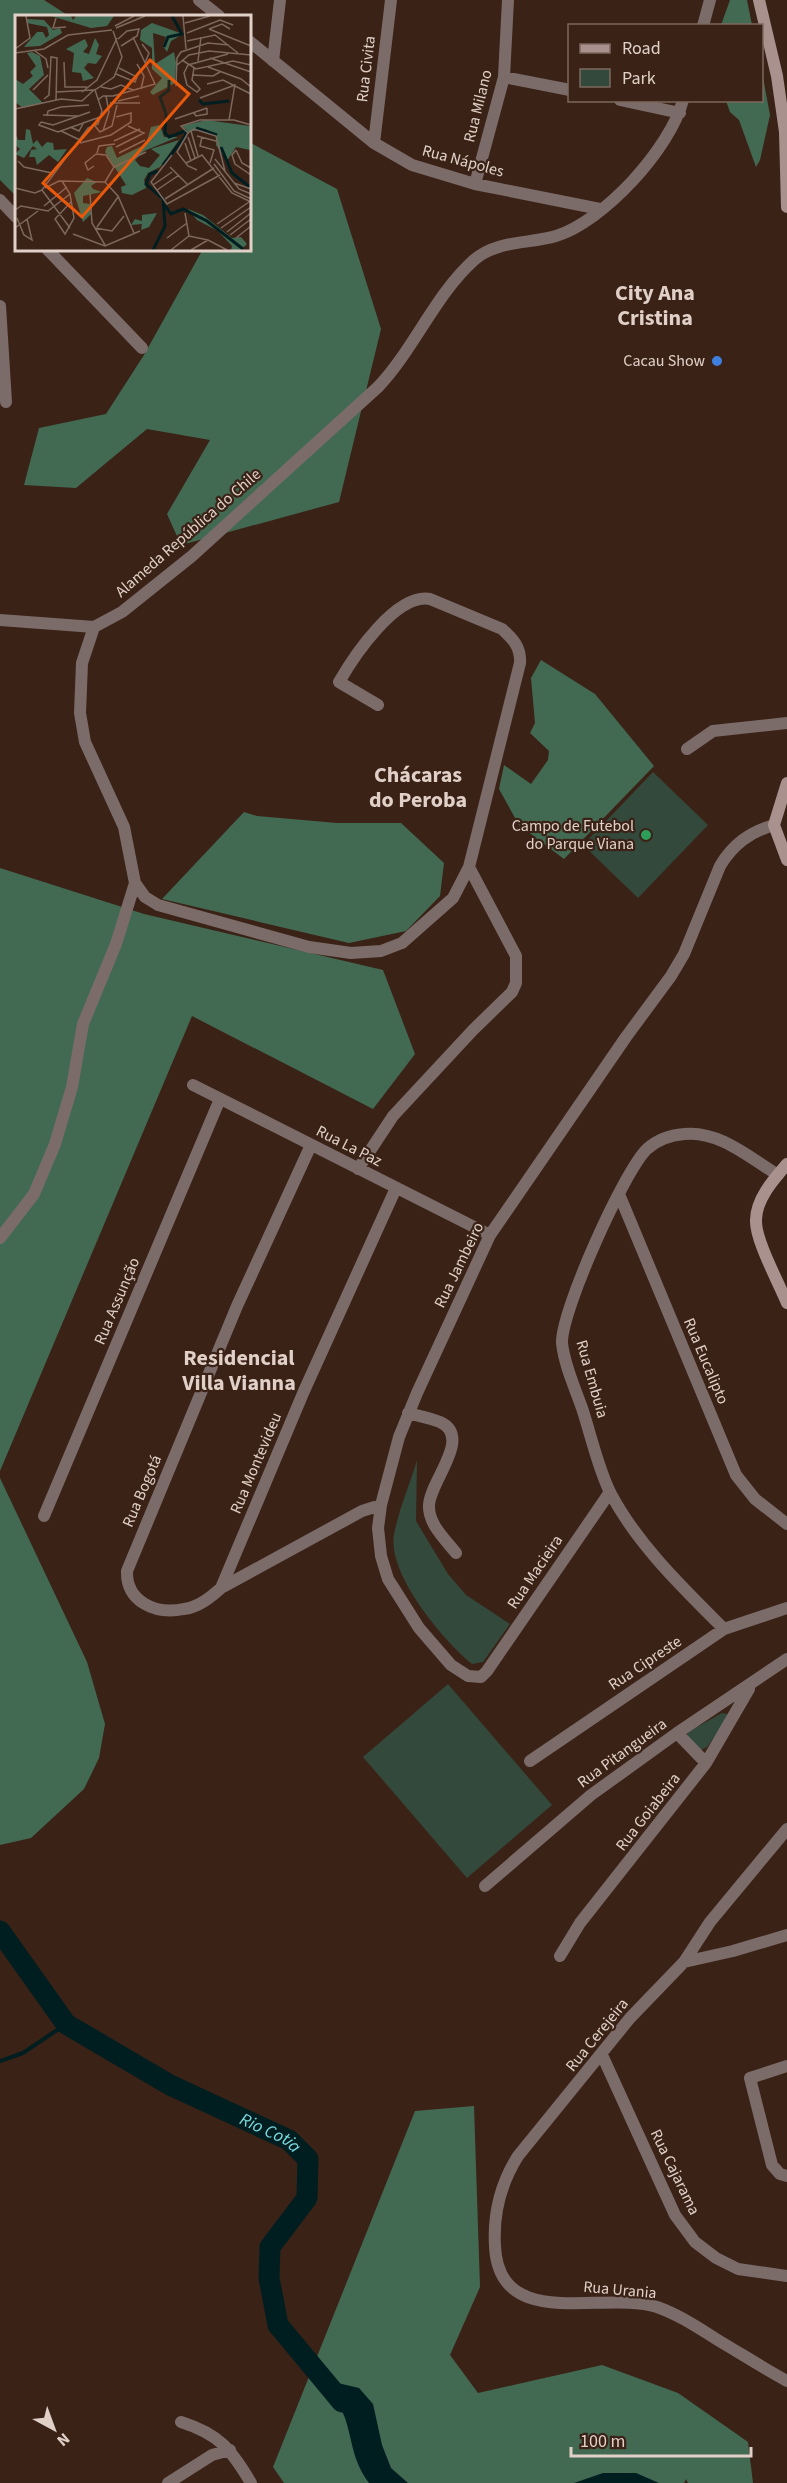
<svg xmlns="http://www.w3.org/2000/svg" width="787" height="2483" font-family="'Source Sans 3',sans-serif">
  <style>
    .green { fill: #33493b }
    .forest { fill: #426a52 }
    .water { fill: #001e20 }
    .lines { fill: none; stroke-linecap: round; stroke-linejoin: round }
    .stream { stroke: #001e20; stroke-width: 4 }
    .river { stroke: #001e20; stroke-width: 21 }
    .minor { stroke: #7b6c6a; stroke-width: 12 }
    .secondary { stroke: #a9918e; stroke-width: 12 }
    .shop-dot { fill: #3f7fe0; stroke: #3b2217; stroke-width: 2 }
    .leisure-dot { fill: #2e9e5b; stroke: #3b2217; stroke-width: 2 }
    .labels { text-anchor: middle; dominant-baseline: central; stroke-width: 4.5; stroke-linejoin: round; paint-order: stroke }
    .street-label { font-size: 16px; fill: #e0d0c8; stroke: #3b2217 }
    .poi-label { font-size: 16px; fill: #e0d0c8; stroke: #3b2217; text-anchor: end }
    .water-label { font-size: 18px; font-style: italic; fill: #7bdae0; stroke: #3b2217 }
    .district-label { font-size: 22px; font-weight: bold; fill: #e0d0c8; stroke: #3b2217 }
    .inset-river { fill: none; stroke: #001e20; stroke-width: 3 }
    .inset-road { fill: none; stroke: #7d685e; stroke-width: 1.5 }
    .view { fill: #e8590c; fill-opacity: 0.15; stroke: #e8590c; stroke-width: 3 }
    .inset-edge { fill: none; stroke: #e0d0c8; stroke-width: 3 }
  </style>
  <rect width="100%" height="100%" fill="#3b2217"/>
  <path class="green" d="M653 772 708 825 638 898 583 845Z
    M417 1460 416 1521 448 1574 466 1595 510 1624 483 1662 472 1664C443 1640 387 1574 394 1534 399 1509 410 1484 417 1460Z
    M448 1684 552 1805 467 1878 363 1757Z
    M722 1713 727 1714V1719L707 1747 701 1750 687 1736 688 1732Z"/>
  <path class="forest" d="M0 0H44L69 16H16V196L0 180Z
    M730 0H747L752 25H721Z
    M762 72 770 115 760 160 756 167 739 120 730 112 726 101 762 100Z
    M249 142 337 189 381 329 339 502 181 545 167 514 210 440 147 429 76 488 24 485 39 428 106 414 144 355 203 249H249Z
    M541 660 595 694 654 766 564 859 519 825 499 789 504 765 531 784 548 760 549 751 530 733 535 723 531 678Z
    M244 812 257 816 337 823H401L444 863 440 896 406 931 349 943 162 899Z
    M0 868 144 914 383 970 415 1054 373 1109 192 1016 0 1471Z
    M0 1478 87 1662 105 1724 99 1758 84 1789 31 1838 0 1845Z
    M474 2106 480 2287 450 2355 478 2393 602 2365 678 2393 748 2442 753 2483H688L686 2479 684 2483H284L273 2467 415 2111Z"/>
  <path class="water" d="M325 2380 359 2388 373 2404 382 2445 391 2468 408 2483H369C352 2460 353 2442 345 2418 340 2405 332 2392 325 2380Z
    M603 2473H636L659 2483H574Z"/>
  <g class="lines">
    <path class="stream" d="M0 2061 23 2053 66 2024"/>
    <path class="river" id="s1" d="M0 1931 66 2024 170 2085 289 2140 308 2159 307 2198 270 2247 269 2278 278 2325 342 2402"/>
    <path class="minor" d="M199 0 219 16
      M703 26 710 0
      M249 41 374 143 412 165 475 184 600 209
      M273 61 280 0
      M504 77 570 90
      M620 100 680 113
      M374 143 391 0
      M475 184 504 77 508 0
      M0 200 16 217
      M47 249 142 348
      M0 306 6 402
      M0 620 94 627
      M687 749 713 731 787 723
      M135 883 145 897 158 905 309 947 351 953 381 951 402 943 453 898 469 867 520 663C521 647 513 639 502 629L430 599C396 593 354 656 339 682L378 705
      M193 1085 490 1235
      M311 1145 237 1306 127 1571C126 1602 156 1615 184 1609 199 1607 211 1597 221 1588L362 1511 381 1505
      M358 1169 393 1116 473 1030 512 992 516 983V956L469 867
      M619 1194 736 1475 755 1499 787 1524
      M0 1238 34 1194 55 1144 72 1087 83 1024 116 944 135 883 124 827 85 742 80 713 82 663 94 627 122 612 192 556 378 387C414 349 435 295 474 260 497 240 529 244 556 236 604 221 670 149 683 100
      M408 1413C419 1416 430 1418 440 1422 473 1437 430 1481 429 1505 428 1524 445 1539 456 1553
      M610 1492 487 1671 481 1677 468 1676 451 1665 419 1628 388 1579 381 1556 378 1528 381 1505 399 1437 417 1393 490 1235 626 1037 671 976 684 954 720 866C733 844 750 832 774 825
      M44 1516 220 1099
      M221 1588 304 1391 396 1188
      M724 1629C683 1588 638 1545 611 1494 599 1472 590 1432 582 1408 575 1388 564 1364 562 1343 561 1311 624 1171 647 1149 657 1140 671 1135 684 1134 719 1130 750 1158 778 1175
      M677 1733 706 1763
      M530 1761 724 1629 787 1608
      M787 1829 710 1922 684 1962 630 2018 518 2156C501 2183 493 2213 495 2246 499 2333 604 2290 657 2307 680 2315 700 2329 721 2342 743 2355 765 2369 787 2381
      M485 1886 591 1795 677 1733 787 1659
      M560 1956 580 1923 706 1763 749 1689
      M684 1962 733 1951 787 1935
      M602 2055 675 2215 695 2242 716 2258 738 2269 787 2276
      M787 2066 750 2078 772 2165 780 2174 787 2176
      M181 2422C219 2434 231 2449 251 2483
      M168 2483 212 2455 230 2450"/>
    <path class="secondary" d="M759 0 777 76 785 132 787 207
      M787 783 774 825 787 860
      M787 1164C774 1179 756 1199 756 1220 755 1240 779 1283 787 1303"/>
  </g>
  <circle class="shop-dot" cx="717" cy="361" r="6"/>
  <circle class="leisure-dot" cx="646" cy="835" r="6"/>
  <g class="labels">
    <g class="street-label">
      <text transform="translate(366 69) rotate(-83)">Rua Civita</text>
      <text transform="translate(478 106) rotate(-76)">Rua Milano</text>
      <text transform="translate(463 161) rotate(15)">Rua Nápoles</text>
      <text transform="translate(188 533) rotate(-41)">Alameda República do Chile</text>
      <text transform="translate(349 1146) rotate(27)">Rua La Paz</text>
      <text transform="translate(459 1265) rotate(-64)">Rua Jambeiro</text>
      <text transform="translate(117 1301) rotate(-67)">Rua Assunção</text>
      <text transform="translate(706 1361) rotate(67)">Rua Eucalipto</text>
      <text transform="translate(592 1379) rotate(74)">Rua Embuia</text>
      <text transform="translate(256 1463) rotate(-67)">Rua Montevideu</text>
      <text transform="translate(142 1491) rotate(-67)">Rua Bogotá</text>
      <text transform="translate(535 1572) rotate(-56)">Rua Macieira</text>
      <text transform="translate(645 1663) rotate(-34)">Rua Cipreste</text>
      <text transform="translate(622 1753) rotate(-36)">Rua Pitangueira</text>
      <text transform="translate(648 1812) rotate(-52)">Rua Goiabeira</text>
      <text transform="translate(597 2035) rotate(-51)">Rua Cerejeira</text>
      <text transform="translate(675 2172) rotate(64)">Rua Cajarama</text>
      <text transform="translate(620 2290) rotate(5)">Rua Urania</text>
    </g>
    <g class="poi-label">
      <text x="705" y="361">Cacau Show</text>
      <text x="634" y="826">Campo de Futebol<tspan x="634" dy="18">do Parque Viana</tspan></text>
    </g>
    <g class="water-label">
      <text stroke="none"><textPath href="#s1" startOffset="346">Rio Cotia</textPath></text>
    </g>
    <g class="district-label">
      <text x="655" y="293">City Ana<tspan x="655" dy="25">Cristina</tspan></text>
      <text x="418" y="775">Chácaras<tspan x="418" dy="25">do Peroba</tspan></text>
      <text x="239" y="1358">Residencial<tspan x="239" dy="25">Villa Vianna</tspan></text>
    </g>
  </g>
  <g transform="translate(15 15)">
    <rect width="236" height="236" fill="#3b2217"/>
    <path d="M36 1H56L58 5 61 1H99L92 11 76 13ZM12 4 29 5 38 15 45 13 47 18 25 31 9 32 22 17H28L31 23 34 20 32 12 12 8ZM137 8 168 19 156 26 152 37 148 31 151 22 138 18 140 49 159 37 161 48 160 68 138 80 135 77 147 63 137 54V33L125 25 126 15ZM80 23 84 30 81 39 87 41 81 49 73 48 69 53 79 63 68 66 66 58 57 57 59 38 51 34 70 24 73 31 68 37 74 39ZM17 37 25 41 29 60 14 74 28 88 8 93 0 87V64L8 69 18 61 15 57 21 51 12 38ZM191 105 235 111V135L221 132 212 146 201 130V120L190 114 173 117 167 111ZM145 110 149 122H163L129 136 120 145 125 151 134 153 145 140 136 134 164 125 145 152 133 158 129 165 131 173 117 180 107 178 106 172 111 170 90 137 92 132 97 131 102 143 131 129 136 112ZM11 114 15 115 18 129 22 125 27 132 32 127 38 128 39 135 52 134 43 147 34 140 22 150 20 142H14L16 135 22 134 18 131 9 143 0 139 5 134 0 130 1 120 3 125H10ZM72 163 82 167 76 171 78 174 87 177 68 181V188L75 189 76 199 68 207 59 178ZM173 194 188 200 217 223 226 222 232 229 226 235H216L217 231 203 216 182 205ZM142 198 134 212 126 215 127 209 116 210 120 204 127 206V200Z" fill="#426a52"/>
    <path class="inset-river" d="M149 32 153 22 167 19 157 1M184 85 188 89 214 86M181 113 202 120M206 132 217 158 235 172M148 150 171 120 170 116 154 122 150 118 151 99 145 82 154 75V65M148 188 156 199 168 194 192 206 228 234M138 235 150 211 148 184 131 169 135 159 143 156"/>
    <path class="inset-road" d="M168 1 171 34M41 3 38 13 51 12M170 8 195 1M100 11 119 1M101 13 130 1M194 14 236 31M194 14 207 9 215 14M172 18 205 5 218 10M103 24 112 16 124 14 122 21 106 31M172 26 200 20 223 38M127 29 134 38 130 48M0 34 15 23 11 1M20 36 31 44 33 53M0 38 29 34 53 20 97 15M195 43 236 57M167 45 181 54 218 46 236 50M183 46 186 22M49 47 50 72H72M122 49 129 61 126 74M162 50 174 40 194 36 236 40M193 52 226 64 236 72M101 59 120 67 122 62 104 53M177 60 198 61 205 57M192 69 208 65 236 79M172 70 169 58 173 50 213 39M172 70 182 77 185 74 177 65 179 53M161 71 162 43 166 37 193 28 214 30M86 72 96 74 106 70 118 75M18 75 33 60M41 77 78 75M67 77 82 65 102 23M185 83 220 70M29 84 34 80 36 42 42 43 41 85M83 85 88 81H98L140 69 118 22M103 86 124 81M95 88H125M0 94 46 84 67 86 80 74M179 98 181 101 192 99V93M28 100 63 101M32 101 33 96 46 92 74 90M160 104 192 93M214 105 220 69M26 107 24 110 43 117 85 102M26 107 38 110 75 97M80 111 85 117 97 111 102 90M55 112 64 116 69 107M46 116 65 125M88 116 94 97 91 81M176 116 183 141M173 118 166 111 185 105H219L236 110M173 118 179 114 201 121 210 156M173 118 162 137 173 151 182 155M182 121 201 126M173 122 180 143M187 122 185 131 199 135 195 148M99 126 125 114M65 128 96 120 116 107V98L101 102M170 128 176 146M101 132 129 118 113 111M221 135 217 140 220 149 236 160M221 135 227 148 236 153M82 138 84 131 100 129M104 138 130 125M81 139 91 140 99 152M157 140 136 167 152 189 205 160M200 144 224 174 236 179M3 146 9 152 37 158M171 148 187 140 217 178 236 187M199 149 219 176 236 184M79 151 73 155 70 148 81 139M155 152 173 170M47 166 55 179 59 203 50 219 40 204 56 187M90 167 103 181 119 218M90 167 99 152 131 137M219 168 236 174M138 170 157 157M0 173 20 178 27 175 73 113 83 109 87 96 80 75 99 62 107 42 98 16M30 173 44 166 90 167M27 175 55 213M142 175 164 160M75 179 77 208 90 230M150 184 199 153M29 191 52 172M0 195 6 191 33 196 55 179M170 198 174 221M2 203 9 220 17 225 12 204M202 209 234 187M82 212 103 182M0 213 23 196M80 213 97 216 109 201M206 213 236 192M212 217 236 198M58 219 90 231 125 216M215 220 236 204M152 223 172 208M221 223 236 211M156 235 174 221 193 225 212 235M176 235 193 225"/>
    <path class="view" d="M135 45 174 79 67 202 28 168Z"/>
    <rect width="236" height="236" class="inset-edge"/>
  </g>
  <rect x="568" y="24" width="195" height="78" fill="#3b2217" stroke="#7d685e" stroke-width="1.5"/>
  <rect x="580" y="44" width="30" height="9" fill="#a9918e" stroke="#7d685e" stroke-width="1.5"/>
  <text x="622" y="54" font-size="18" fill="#e0d0c8">Road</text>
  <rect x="580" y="69" width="30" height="18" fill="#33493b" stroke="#7d685e" stroke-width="1.5"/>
  <text x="622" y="84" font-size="18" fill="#e0d0c8">Park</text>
  <g transform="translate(54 2429) rotate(139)" stroke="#3b2217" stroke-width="4.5" paint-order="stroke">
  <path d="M0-4.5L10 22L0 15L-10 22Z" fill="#e0d0c8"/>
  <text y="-9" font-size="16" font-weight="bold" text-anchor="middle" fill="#e0d0c8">N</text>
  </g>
  <path d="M571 2447v9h180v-9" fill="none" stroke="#e0d0c8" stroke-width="3"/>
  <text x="580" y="2447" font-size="18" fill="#e0d0c8" stroke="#3b2217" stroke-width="4.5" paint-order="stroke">100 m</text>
</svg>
